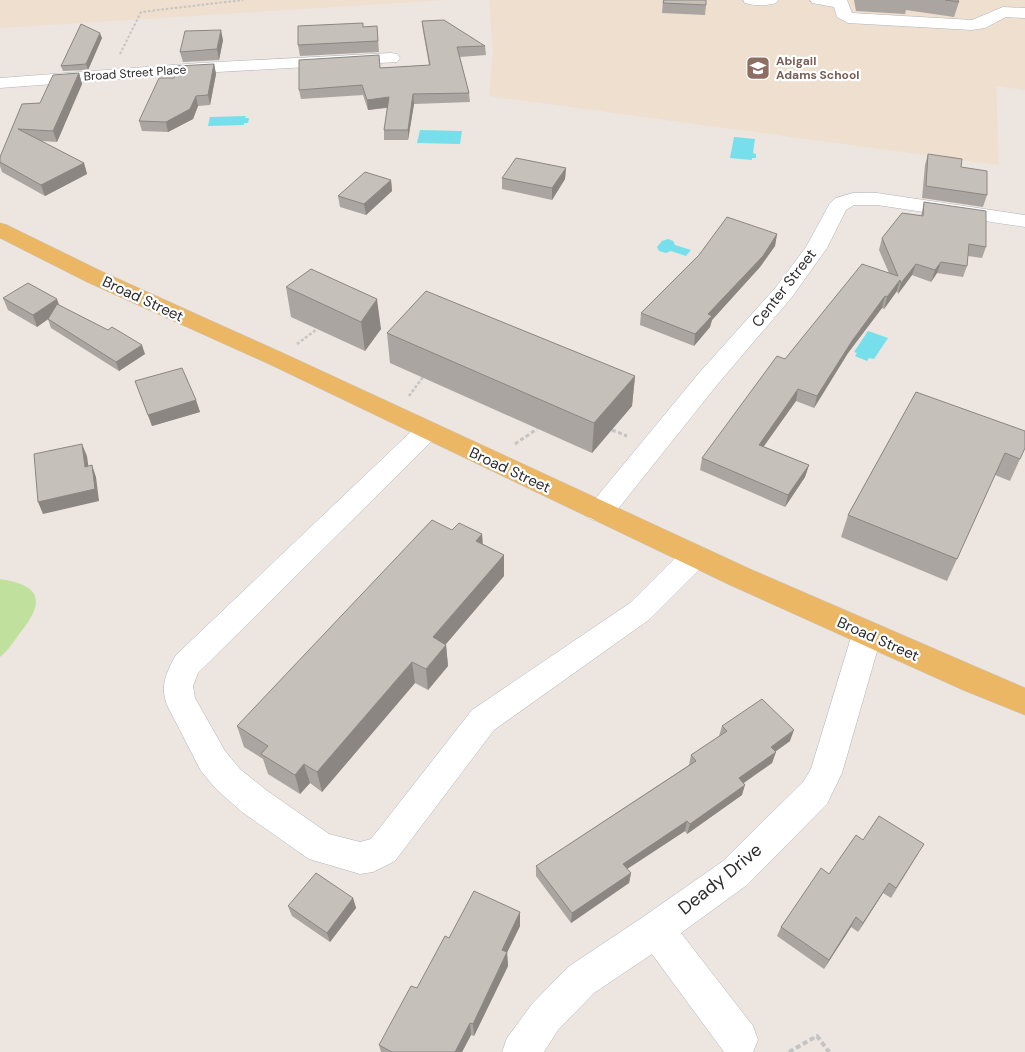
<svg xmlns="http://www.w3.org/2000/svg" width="1025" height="1052" font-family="'DM Sans',sans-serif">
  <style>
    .education { fill: #eedfcf }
    .green { fill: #c0e19e }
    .water { fill: #76dfeb }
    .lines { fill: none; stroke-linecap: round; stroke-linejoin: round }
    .minor-casing { stroke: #afb4bc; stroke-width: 1 }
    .major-casing { stroke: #c4c4c4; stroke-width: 1 }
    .path-far3 { stroke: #c4c4c4; stroke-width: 2; stroke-dasharray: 2.5 2; stroke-linecap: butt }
    .path-far2 { stroke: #c4c4c4; stroke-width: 2.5; stroke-dasharray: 3 2; stroke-linecap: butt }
    .path-far1 { stroke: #c4c4c4; stroke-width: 3; stroke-dasharray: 4 2.5; stroke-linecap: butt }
    .path { stroke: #c4c4c4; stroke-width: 4; stroke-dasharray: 5 3; stroke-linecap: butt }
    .minor { fill: #fff; fill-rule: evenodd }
    .major { fill: #ecb765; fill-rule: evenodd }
    .wall { fill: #aaa5a0 }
    .shaded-wall { fill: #8b8682 }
    .building { fill: #c6c0ba; stroke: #8b8682 }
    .labels { text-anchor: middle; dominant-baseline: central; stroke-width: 4.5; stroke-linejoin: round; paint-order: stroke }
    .far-education-label { font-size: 12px; font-weight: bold; fill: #785e54; stroke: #fff; text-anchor: start }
    .far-street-label { font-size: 12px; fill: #2c2c2c; stroke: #fff }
    .street-label { font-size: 15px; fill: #2c2c2c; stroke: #fff }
    .near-street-label { font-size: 18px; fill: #2c2c2c; stroke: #fff }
  </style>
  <rect width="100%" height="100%" fill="#ede5df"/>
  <path class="education" d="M0 0H447L0 28Z
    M489 0H1025V90L996 86 999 165 489 96 493 51Z"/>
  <path class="green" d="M0 579C41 585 46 601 20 633 14 641 8 651 0 657Z"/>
  <path class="water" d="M246 116 245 118H249L248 123H244V125L208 126 210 117Z
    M420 130 462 131 460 144 417 143Z
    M734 137 755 139 753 153 756 154V158H752V160L730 158Z
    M668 239 673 241 675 245 691 250 686 256 671 251 666 253 659 251 657 247 662 241Z
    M868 331 888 338 874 359 869 358 867 361 855 356 857 353 854 352Z"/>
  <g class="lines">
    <g class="minor-casing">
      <path id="minor" d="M743 0H778L776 3C766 6 755 6 745 3Z
        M810 0H847L852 13 972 20 1003 7 1025 8V18L1006 17 985 28 972 30 848 23 837 17 834 7 812 3Z
        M391 53 397 54 400 58 397 62 200 73 0 88V78L200 63Z
        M853 193H877L1025 215V227L877 205H854L846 210 827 248 792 297 717 385 610 519 600 522 590 519 586 512 590 505 699 373 776 287 806 247 830 203 836 198Z
        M427 422 436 425 440 431 436 437 198 673 193 686 195 698 225 751 240 769 266 790 329 834 360 842 371 839 472 710 630 603 685 548 695 545 705 548 709 556 705 564 650 619 494 730 395 861 373 872 360 874 309 859 242 812 216 789 201 771 169 709C159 689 165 674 176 655L418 425Z
        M867 622 878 625 882 634 842 773 827 804 747 885 681 933 753 1026 758 1040 753 1052H724L652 954 594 993 558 1030 544 1052H502L507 1038 532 1004 568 967 643 917 723 861 803 782 811 769 852 634 856 625Z"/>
    </g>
    <g class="major-casing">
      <path id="major" d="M0 223 7 225 103 272 285 354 750 569 1025 688V715L963 690 730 585 269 364 87 282 0 238Z"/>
    </g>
    <path class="path-far3" d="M120 54 141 12 243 0"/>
    <path class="path-far2" d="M297 344 317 329
      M409 396 423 377"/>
    <path class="path-far1" d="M612 430 627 436
      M515 444 537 429"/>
    <path class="path" d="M789 1052 817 1036 829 1052"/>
    <use href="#minor" class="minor"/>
    <use href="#major" class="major"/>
  </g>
  <path class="wall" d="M663 0 706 5 705 15 662 13Z
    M854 0H958L959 2 954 17 906 10 905 14 856 11Z
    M422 21 485 46 486 55 460 57 469 93 470 102 414 104 408 140H384V130L387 108 368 110 363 95 301 99 299 90 380 68 429 65 423 31Z
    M377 26 379 52 300 56 298 45 363 27Z
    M102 38 88 70 63 71 61 66Z
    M223 40 219 60 183 62 180 52Z
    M214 64 216 74 210 105 198 106 193 119 168 132 142 131 139 121 174 78Z
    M79 73 82 84 57 142 41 141 84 163 87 174 45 196 2 172 0 166V157L22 104 40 103Z
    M928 154 961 167 987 195 983 207 922 198 925 165Z
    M566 168 565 179 552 200 502 189V178Z
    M391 180 392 191 366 215 340 207 338 196Z
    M924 202 986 247 982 258 968 256 967 266 963 277 937 273 931 282 912 275 898 294 897 291 884 309 882 308 848 353 814 408 796 401 763 446 809 465 805 477 785 507 700 470 702 458 785 359 889 273 879 250 882 238 921 216Z
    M777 234 775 246 760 267 712 320 710 327 694 346 640 325 641 313Z
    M286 287 381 329 365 351 291 317Z
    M3 298 59 305 145 354 119 371 51 328 48 319 37 327 8 310Z
    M387 333 635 376 632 406 592 453 390 363Z
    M135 381 196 400 200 412 152 426Z
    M916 392 1020 459 1010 481 995 475 947 581 841 537 848 515Z
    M482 534 483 544 504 555V576L446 644 448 666 428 690 415 683 322 792 310 783 300 794 268 774 263 759 244 747 237 726Z
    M722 726 790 741 776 751 772 763 744 783 742 795 687 834 685 831 627 869 631 873 629 883 571 923 536 876V866L689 765 691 755 719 736Z
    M863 840 918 854 891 898 883 893 858 932 851 927 824 969 777 936 781 927 829 874Z
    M353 898 356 908 330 942 292 916 288 906Z
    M520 926 507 952 508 966 474 1036 471 1035 462 1052H381L379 1045 417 988 449 938Z"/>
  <path class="shaded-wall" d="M221 30 223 40 219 60 217 49Z
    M100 33 102 38 88 70 86 64Z
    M214 64 216 74 210 105 208 95Z
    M79 73 82 84 57 142 53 131Z
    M413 94 414 104 408 140V130Z
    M196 96 198 106 193 119 168 132 166 122Z
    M389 97 390 107 368 110 367 100Z
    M84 163 87 174 45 196 41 185Z
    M566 168 565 179 552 200V188Z
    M391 180 392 191 366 215 364 204Z
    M777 234 775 246 760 267 712 320 710 327 694 346 695 334 708 314Z
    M941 262 937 273 931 282 935 270Z
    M916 264 912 275 898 294 901 283Z
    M900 280 897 291 884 309 887 297Z
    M885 296 882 308 848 353 814 408 817 396 852 341Z
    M57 299 61 310 37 327 33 315Z
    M377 299 381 329 365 351 361 322Z
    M142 345 145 354 119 371 116 362Z
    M635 376 632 406 592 453 594 423Z
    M798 389 796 401 757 456 759 445Z
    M196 400 200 412 152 426 148 415Z
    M82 444 87 456 90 478 85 467Z
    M92 465 96 477 99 501 43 514 38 502Z
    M809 465 805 477 785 507 788 495Z
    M482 534 483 556 476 541Z
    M504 555V576L434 658 433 637Z
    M446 645 448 666 428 690 426 669Z
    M412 662 415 683 322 792 317 772Z
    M794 730 790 741 768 757 771 747Z
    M776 752 772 763 736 788 739 778Z
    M304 764 310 783 300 794 295 775Z
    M745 785 742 795 687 834 690 824Z
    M687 821 685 831 621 873 623 864Z
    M631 873 629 883 571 923 572 913Z
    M889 883 883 893 858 932 863 923Z
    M353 898 356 908 330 942 327 933Z
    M520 912V926L502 963V950Z
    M856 917 851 927 824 969 829 960Z
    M507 952 508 966 474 1036 473 1024Z
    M470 1023 471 1035 462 1052H455Z"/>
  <path class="building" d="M664 0H706V5L663 3Z
    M945 0H958L959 2Z
    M444 20 485 46 457 47 469 93 413 94 408 130H384L389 97 367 100 362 85 299 90V60L379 55 380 68 430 65 422 21Z
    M363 23V27L377 26 378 41 298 45V26Z
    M81 24 100 33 86 64 61 66Z
    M221 30 217 49 180 52 185 31Z
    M214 64 208 95 196 96 190 109 166 122 139 121 159 78H174L177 66Z
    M79 73 53 131 18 129 84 163 41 185 0 162V157L22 104 40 103 53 75Z
    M928 154 962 159 961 167 987 171V195L926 186Z
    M516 158 566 168 552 188 502 178Z
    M365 172 391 180 364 204 338 196Z
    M924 202 986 211V247L969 244 967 266 941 262 935 270 916 264 901 283 900 280 887 297 885 296 852 341 817 396 798 389 759 445 809 465 788 495 702 458 777 356 785 359 862 264 898 276 882 238 902 213 923 216Z
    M727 217 777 234 763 256 708 314 712 316 695 334 641 313 699 255Z
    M311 269 377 299 361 322 286 287Z
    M28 283 57 299 33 315 3 298Z
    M426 291 635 376 594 423 387 333Z
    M57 304 108 330 112 327 142 345 116 362 48 319Z
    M182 368 196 400 148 415 135 381Z
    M916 392 1025 431V448L1020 459 1005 453 957 559 848 515Z
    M82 444 85 467 92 465 95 489 38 502 34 454Z
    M432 520 452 530 459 523 482 534 476 541 504 555 433 637 446 645 426 669 412 662 317 772 304 764 295 775 261 754 268 746 237 726Z
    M762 699 794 730 771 747 776 752 739 778 745 785 690 824 687 821 623 864 631 873 572 913 536 866 696 761 691 755 727 731 722 726Z
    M879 816 924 844 896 888 889 883 863 923 856 917 829 960 781 927 821 868 829 874 856 835 863 840Z
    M316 873 353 898 327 933 288 906Z
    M474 891 520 912 502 950 507 952 473 1024 470 1023 455 1052H392L379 1045 411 986 417 988 445 936 449 938Z"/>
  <defs>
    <g id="school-square" transform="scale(1.25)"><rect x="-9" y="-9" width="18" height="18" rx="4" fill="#8d6e63" stroke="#fff"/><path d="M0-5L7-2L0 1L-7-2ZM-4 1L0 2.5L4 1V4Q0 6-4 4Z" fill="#fff"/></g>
  </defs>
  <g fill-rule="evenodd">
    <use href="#school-square" x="758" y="68"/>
  </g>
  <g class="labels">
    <g class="far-education-label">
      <text x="776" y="61">Abigail<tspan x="776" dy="14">Adams School</tspan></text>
    </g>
    <g class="far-street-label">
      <text transform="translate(135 73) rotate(-4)">Broad Street Place</text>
    </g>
    <g class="street-label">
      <text transform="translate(784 288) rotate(-52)">Center Street</text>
      <text transform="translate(143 299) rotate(25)">Broad Street</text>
      <text transform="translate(510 470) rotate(25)">Broad Street</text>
      <text transform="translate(878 639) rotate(24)">Broad Street</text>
    </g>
    <g class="near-street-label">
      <text transform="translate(720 879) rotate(-39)">Deady Drive</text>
    </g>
  </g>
</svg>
